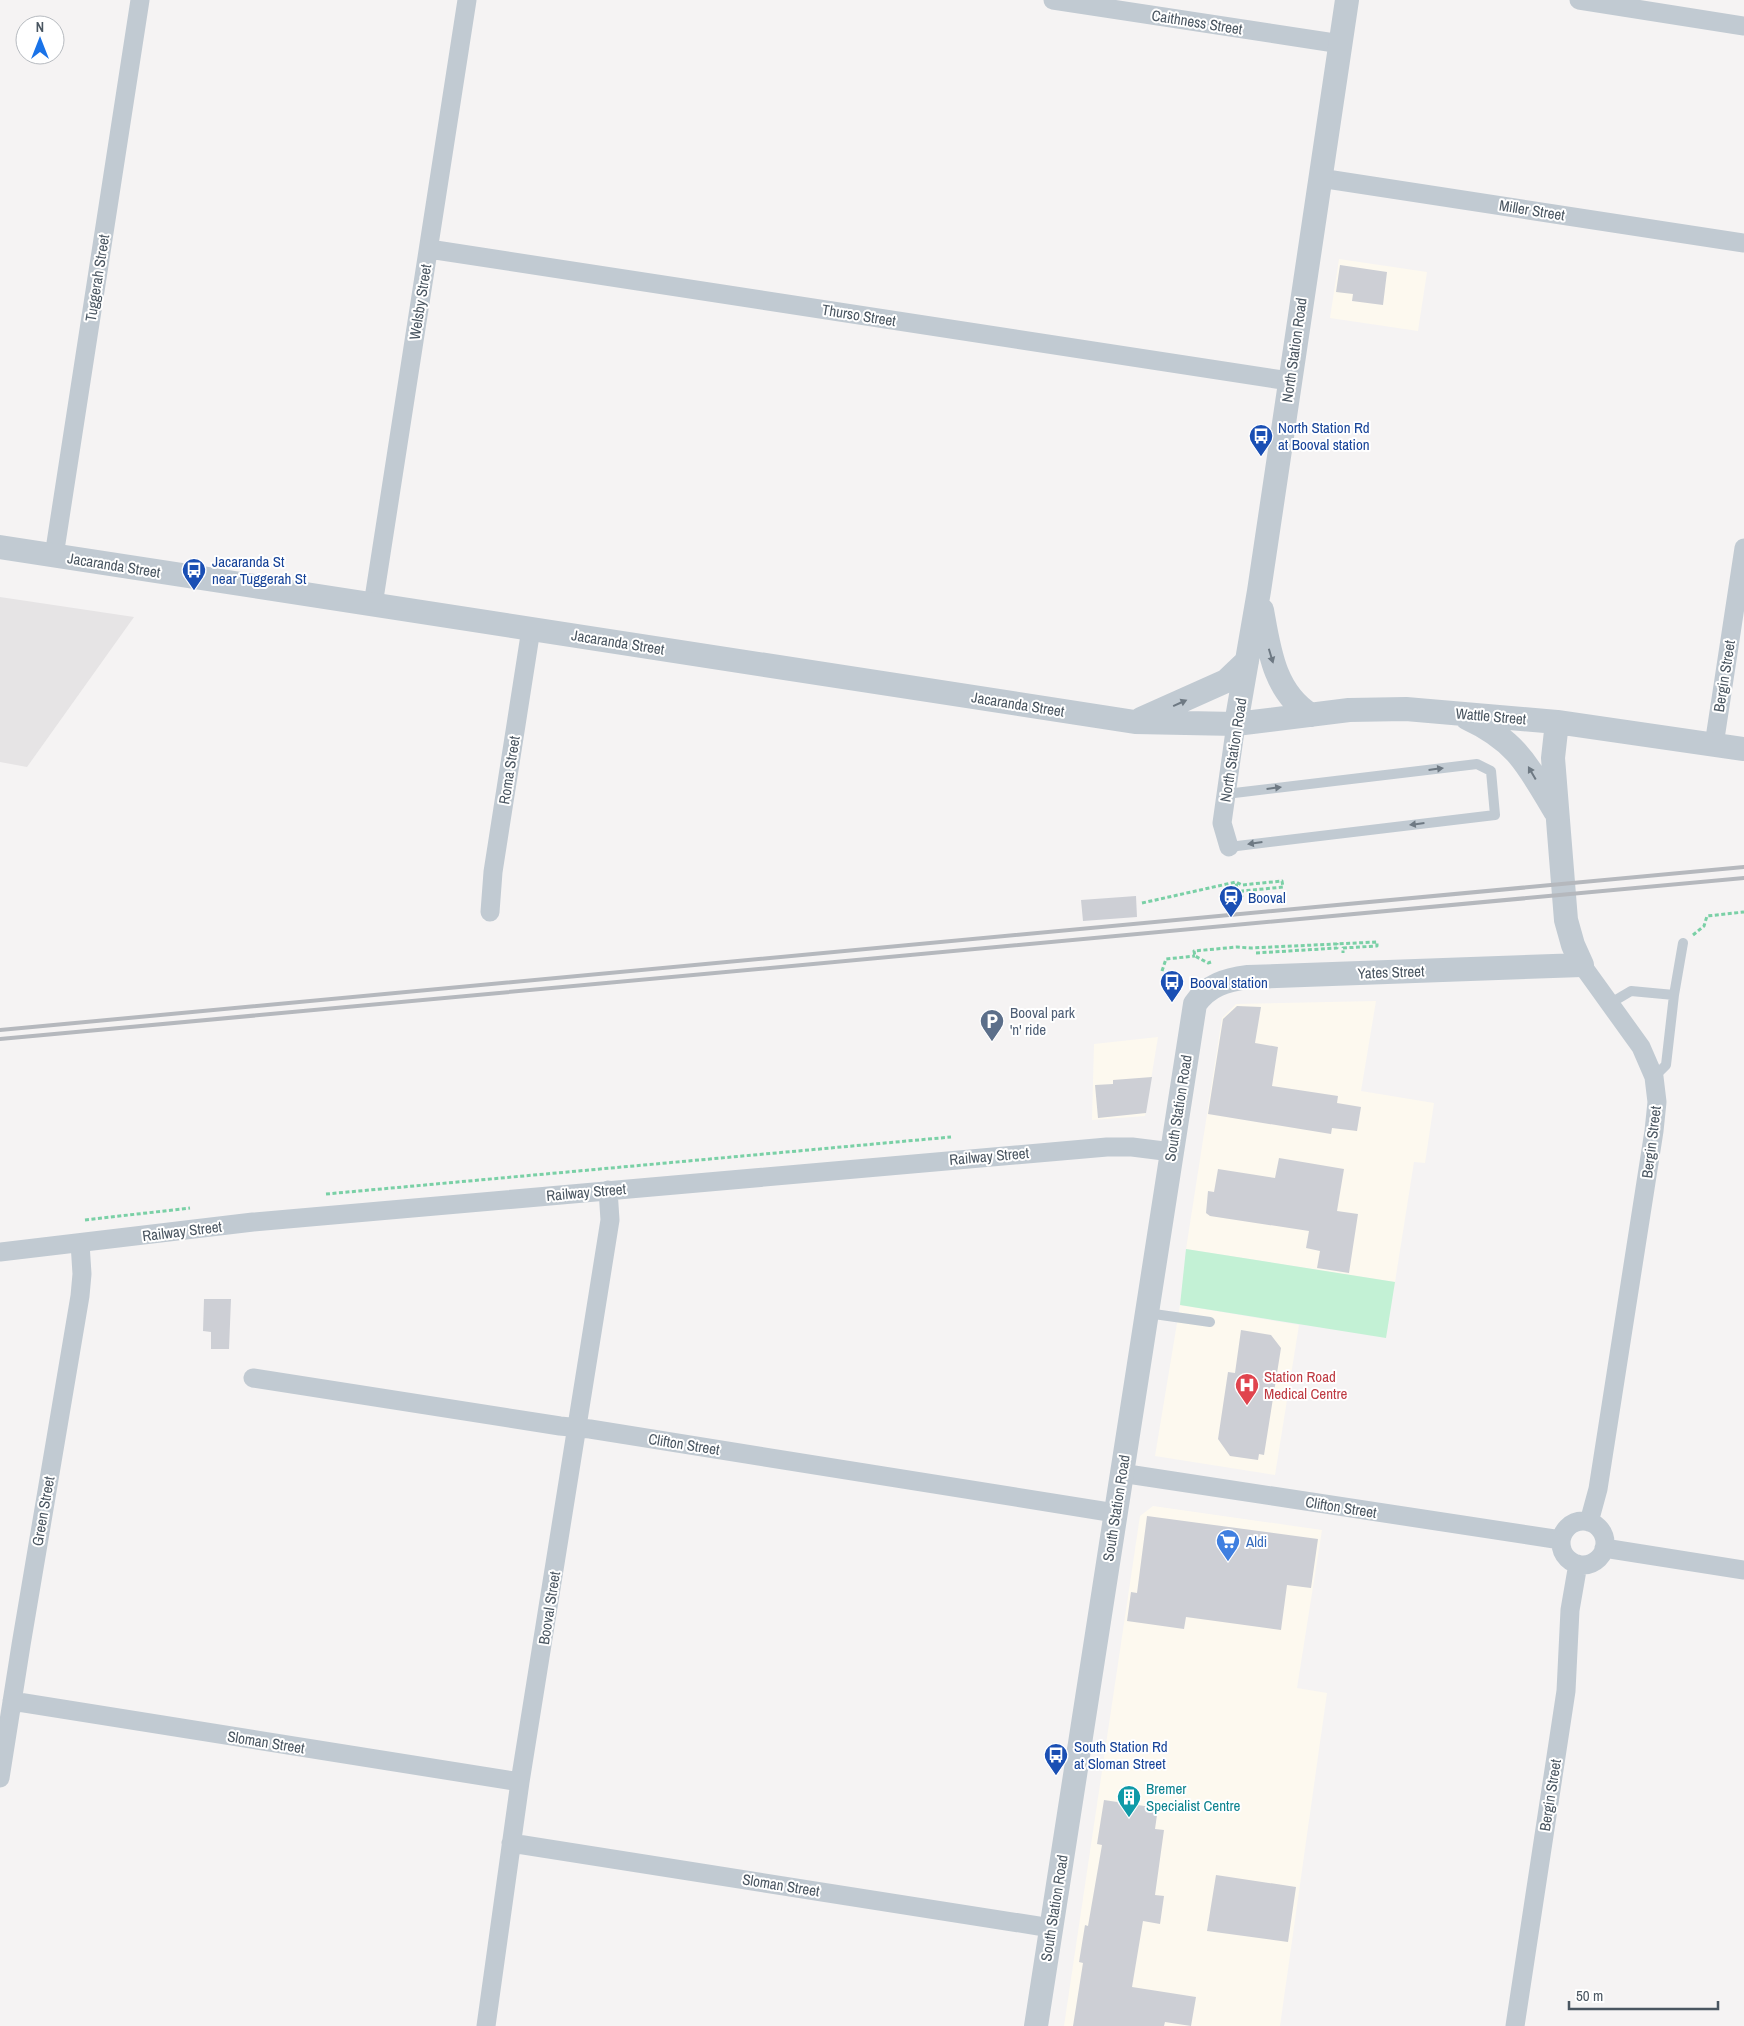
<svg xmlns="http://www.w3.org/2000/svg" width="1744" height="2026" font-family="'Archivo Narrow',sans-serif">
  <style>
    .commercial { fill: #fdf9ef }
    .education { fill: #e6e4e5 }
    .green { fill: #c3f1d5 }
    .building { fill: #cdcfd5 }
    .lines { fill: none; stroke-linecap: round; stroke-linejoin: round }
    .path { stroke: #7ad0a6; stroke-width: 3; stroke-dasharray: 4 2.5; stroke-linecap: butt }
    .service { stroke: #c1cad2; stroke-width: 10 }
    .minor { stroke: #c1cad2; stroke-width: 19 }
    .tertiary { stroke: #c1cad2; stroke-width: 24 }
    .rail { stroke: #b5b8bd; stroke-width: 4 }
    .oneway { fill: #6e7983 }
    .labels { text-anchor: middle; dominant-baseline: central; stroke-width: 4; stroke-linejoin: round; paint-order: stroke }
    .street-label { font-size: 15px; fill: #4a5661; stroke: #fff }
    .transit-label { font-size: 15px; fill: #164399; stroke: #fff; text-anchor: start }
    .service-label { font-size: 15px; fill: #4e5e75; stroke: #fff; text-anchor: start }
    .health-label { font-size: 15px; fill: #be3a42; stroke: #fff; text-anchor: start }
    .shop-label { font-size: 15px; fill: #366cbe; stroke: #fff; text-anchor: start }
    .culture-label { font-size: 15px; fill: #0d838f; stroke: #fff; text-anchor: start }
  </style>
  <rect width="100%" height="100%" fill="#f5f3f3"/>
  <path class="commercial" d="M1339 259 1427 272 1418 331 1330 318Z
    M1376 1001 1361 1091 1434 1103 1425 1163 1414 1162 1395 1282 1186 1249 1222 1018 1236 1004Z
    M1158 1037 1145 1116 1092 1120 1094 1044Z
    M1180 1305 1299 1325 1275 1475 1155 1456Z
    M1153 1506 1322 1530 1297 1688 1327 1693 1280 2026H1064L1140 1516Z"/>
  <path class="education" d="M0 597 134 617 27 767 0 762Z"/>
  <path class="green" d="M1186 1249 1395 1282 1386 1338 1180 1305Z"/>
  <path class="building" d="M1340 265 1387 272 1383 305 1352 301 1353 294 1336 292Z
    M1136 896 1137 917 1083 921 1081 900Z
    M1237 1006 1261 1007 1255 1043 1278 1047 1272 1086 1338 1096 1337 1103 1361 1107 1357 1131 1332 1128 1331 1134 1208 1114 1223 1019Z
    M1152 1077 1146 1113 1098 1118 1095 1085 1113 1084V1080Z
    M1279 1158 1344 1169 1337 1211 1358 1214 1349 1273 1317 1268 1320 1251 1306 1248 1309 1231 1210 1216 1206 1213 1208 1191 1214 1192 1218 1169 1275 1178Z
    M204 1299H231L229 1349H211V1332L203 1331Z
    M1241 1330 1271 1335 1281 1348 1264 1455 1259 1454 1258 1460 1230 1456 1218 1439 1228 1372 1235 1373Z
    M1147 1516 1318 1539 1311 1588 1287 1585 1281 1630 1186 1617 1184 1629 1127 1621 1131 1592 1137 1593Z
    M1104 1800 1158 1808 1155 1829 1164 1830 1155 1895 1164 1896 1160 1924 1143 1921 1132 1987 1196 1997 1191 2026 1165 2022 1164 2026H1073L1083 1963 1079 1962 1085 1925 1088 1926 1102 1845 1097 1844Z
    M1216 1875 1296 1887 1288 1942 1207 1931Z"/>
  <g class="lines">
    <path class="path" d="M1142 903 1236 882 1242 885 1282 881 1283 887 1242 891V896H1238L1236 882
      M1693 935 1704 926 1707 916 1744 912
      M1256 953 1337 948V943
      M1211 962 1208 963 1195 956 1194 951 1237 947 1251 948 1377 942V946L1343 948V953
      M1162 971 1166 959 1195 956
      M326 1194 951 1137
      M85 1220 190 1208"/>
    <path class="service" d="M1226 794 1477 764 1491 771 1495 815 1229 847
      M1609 1004 1631 991 1674 995
      M1654 1077 1666 1065 1674 995 1683 943
      M1147 1313 1210 1322"/>
    <path class="minor" d="M1053 0 1341 44
      M1579 0 1744 26
      M1320 178 1744 243
      M429 249 1289 381
      M54 556 140 0
      M373 605 467 0
      M1714 745 1744 548
      M1229 847 1222 823 1236 724
      M490 912 493 872 531 629
      M1582 965 1641 1047 1654 1077 1657 1102 1654 1131 1598 1489 1589 1522
      M0 1252 253 1222 1107 1147H1132L1172 1152
      M253 1378 560 1426 590 1429 1115 1513
      M1121 1473 1561 1540
      M1561 1543a22 22 0 1 1 44 0a22 22 0 1 1-44 0Z
      M1604 1548 1744 1570
      M12 1701 520 1782
      M0 1778 21 1645 80 1296 82 1274 80 1243
      M511 1843 1051 1928
      M486 2026 520 1782 610 1220 608 1190
      M1515 2026 1566 1691 1570 1610 1578 1564"/>
    <path class="tertiary" d="M0 547 1135 722 1236 724 1349 710 1406 709 1557 722 1744 749
      M1262 610C1269 649 1274 692 1311 715
      M1467 718C1517 741 1528 766 1555 811
      M1141 719 1226 681 1247 661
      M1236 724 1259 591 1347 0
      M1036 2026 1195 1004C1208 985 1226 980 1248 977L1582 965 1573 945 1566 920 1553 758 1557 722"/>
    <path class="rail" d="M0 1030 1744 867
      M0 1039 1744 878"/>
  </g>
  <defs><path id="oneway-solid" d="M-6-.8H1V-3.2L6.5 0L1 3.2V.8H-6Z" transform="scale(1.25)"/></defs>
  <g class="oneway">
    <use href="#oneway-solid" transform="translate(1271 656) rotate(73)"/>
    <use href="#oneway-solid" transform="translate(1180 703) rotate(-24)"/>
    <use href="#oneway-solid" transform="translate(1436 769) rotate(-7)"/>
    <use href="#oneway-solid" transform="translate(1532 773) rotate(-120)"/>
    <use href="#oneway-solid" transform="translate(1274 788) rotate(-7)"/>
    <use href="#oneway-solid" transform="translate(1417 824) rotate(173)"/>
    <use href="#oneway-solid" transform="translate(1255 843) rotate(172)"/>
  </g>
  <defs>
    <g id="bus-pin" transform="scale(1.25)"><path d="M0 17L-7.5 6A9.5 9.5 0 1 1 7.5 6Z" fill="#1a4fb4" stroke="#fff"/><path d="M-5-6H5V4H4V6H2V4H-2V6H-4V4H-5ZM-3.5-4V0h7V-4ZM-3.5 1.2v1.5H-2V1.2ZM2 1.2v1.5H3.5V1.2Z" fill="#fff"/></g>
    <g id="station-pin" transform="scale(1.25)"><path d="M0 17L-7.5 6A9.5 9.5 0 1 1 7.5 6Z" fill="#1a4fb4" stroke="#fff"/><path d="M-3-6H3Q5-6 5-4V2Q5 4 3 4L4.5 6H3L1.5 4h-3L-3 6H-4.5L-3 4Q-5 4-5 2V-4Q-5-6-3-6ZM-3.5-4v3h7v-3ZM-3.5 1v1.5H-2V1ZM2 1v1.5H3.5V1Z" fill="#fff"/></g>
    <g id="parking-pin" transform="scale(1.25)"><path d="M0 17L-7.5 6A9.5 9.5 0 1 1 7.5 6Z" fill="#5c6f8a" stroke="#fff"/><path d="M-3.5-5.5H1a3.5 3.5 0 0 1 0 7H-1V5.5H-3.5ZM-1-3.4V-.6H.8a1.4 1.4 0 0 0 0-2.8Z" fill="#fff"/></g>
    <g id="hospital-pin" transform="scale(1.25)"><path d="M0 17L-7.5 6A9.5 9.5 0 1 1 7.5 6Z" fill="#e0444e" stroke="#fff"/><path d="M-5-5h3v3.5h4V-5h3V5h-3V1.5h-4V5h-3Z" fill="#fff"/></g>
    <g id="supermarket-pin" transform="scale(1.25)"><path d="M0 17L-7.5 6A9.5 9.5 0 1 1 7.5 6Z" fill="#3f7fe0" stroke="#fff"/><path d="M-6-5.5h2.5l.6 2H6L4.5 2H-2.5L-4.4-4H-6ZM-1.5 3.2a1.3 1.3 0 1 0 .1 0ZM3 3.2a1.3 1.3 0 1 0 .1 0Z" fill="#fff"/></g>
    <g id="building-pin" transform="scale(1.25)"><path d="M0 17L-7.5 6A9.5 9.5 0 1 1 7.5 6Z" fill="#0f9aa8" stroke="#fff"/><path d="M-4-6H4V6H1V3H-1V6H-4ZM-2.5-4.3h1.7v1.8h-1.7ZM.8-4.3h1.7v1.8H.8ZM-2.5-1h1.7V.8h-1.7ZM.8-1h1.7V.8H.8Z" fill="#fff"/></g>
  </defs>
  <g fill-rule="evenodd">
    <use href="#bus-pin" x="1261" y="436"/>
    <use href="#bus-pin" x="194" y="570"/>
    <use href="#station-pin" x="1231" y="897"/>
    <use href="#bus-pin" x="1172" y="982"/>
    <use href="#parking-pin" x="992" y="1021"/>
    <use href="#hospital-pin" x="1247" y="1385"/>
    <use href="#supermarket-pin" x="1228" y="1541"/>
    <use href="#bus-pin" x="1056" y="1755"/>
    <use href="#building-pin" x="1129" y="1797"/>
  </g>
  <g class="labels">
    <g class="street-label">
      <text transform="translate(1197 22) rotate(9)">Caithness Street</text>
      <text transform="translate(1532 210) rotate(9)">Miller Street</text>
      <text transform="translate(97 278) rotate(-81)">Tuggerah Street</text>
      <text transform="translate(420 302) rotate(-81)">Welsby Street</text>
      <text transform="translate(859 315) rotate(9)">Thurso Street</text>
      <text transform="translate(1294 350) rotate(-82)">North Station Road</text>
      <text transform="translate(114 565) rotate(9)">Jacaranda Street</text>
      <text transform="translate(618 642) rotate(9)">Jacaranda Street</text>
      <text transform="translate(1724 676) rotate(-81)">Bergin Street</text>
      <text transform="translate(1018 704) rotate(9)">Jacaranda Street</text>
      <text transform="translate(1491 716) rotate(5)">Wattle Street</text>
      <text transform="translate(1233 750) rotate(-81)">North Station Road</text>
      <text transform="translate(509 770) rotate(-81)">Roma Street</text>
      <text transform="translate(1391 972) rotate(-2)">Yates Street</text>
      <text transform="translate(1178 1108) rotate(-81)">South Station Road</text>
      <text transform="translate(1651 1142) rotate(-83)">Bergin Street</text>
      <text transform="translate(989 1156) rotate(-5)">Railway Street</text>
      <text transform="translate(586 1192) rotate(-5)">Railway Street</text>
      <text transform="translate(182 1231) rotate(-7)">Railway Street</text>
      <text transform="translate(684 1444) rotate(9)">Clifton Street</text>
      <text transform="translate(1341 1507) rotate(9)">Clifton Street</text>
      <text transform="translate(1116 1508) rotate(-81)">South Station Road</text>
      <text transform="translate(43 1511) rotate(-80)">Green Street</text>
      <text transform="translate(549 1608) rotate(-81)">Booval Street</text>
      <text transform="translate(266 1742) rotate(9)">Sloman Street</text>
      <text transform="translate(1550 1795) rotate(-81)">Bergin Street</text>
      <text transform="translate(781 1885) rotate(9)">Sloman Street</text>
      <text transform="translate(1054 1908) rotate(-81)">South Station Road</text>
    </g>
    <g class="transit-label">
      <text x="1278" y="427">North Station Rd<tspan x="1278" dy="17">at Booval station</tspan></text>
      <text x="212" y="561">Jacaranda St<tspan x="212" dy="17">near Tuggerah St</tspan></text>
      <text x="1248" y="897">Booval</text>
      <text x="1190" y="982">Booval station</text>
      <text x="1074" y="1746">South Station Rd<tspan x="1074" dy="17">at Sloman Street</tspan></text>
    </g>
    <g class="service-label">
      <text x="1010" y="1012">Booval park<tspan x="1010" dy="17">'n' ride</tspan></text>
    </g>
    <g class="health-label">
      <text x="1264" y="1376">Station Road<tspan x="1264" dy="17">Medical Centre</tspan></text>
    </g>
    <g class="shop-label">
      <text x="1246" y="1541">Aldi</text>
    </g>
    <g class="culture-label">
      <text x="1146" y="1788">Bremer<tspan x="1146" dy="17">Specialist Centre</tspan></text>
    </g>
  </g>
  <g transform="translate(40 40)"><circle r="24" fill="#ffffff" stroke="#b7bbc0"/>
  <path d="M0-4L9 19L0 12L-9 19Z" fill="#1a73e8"/>
  <text y="-8" font-size="14" font-weight="bold" text-anchor="middle" fill="#4a5661">N</text>
  </g>
  <path d="M1569 2001v8h149v-8" fill="none" stroke="#4a5661" stroke-width="2.5"/>
  <text x="1576" y="2001" font-size="15" fill="#4a5661" stroke="#ffffff" stroke-width="4" paint-order="stroke">50 m</text>
</svg>
